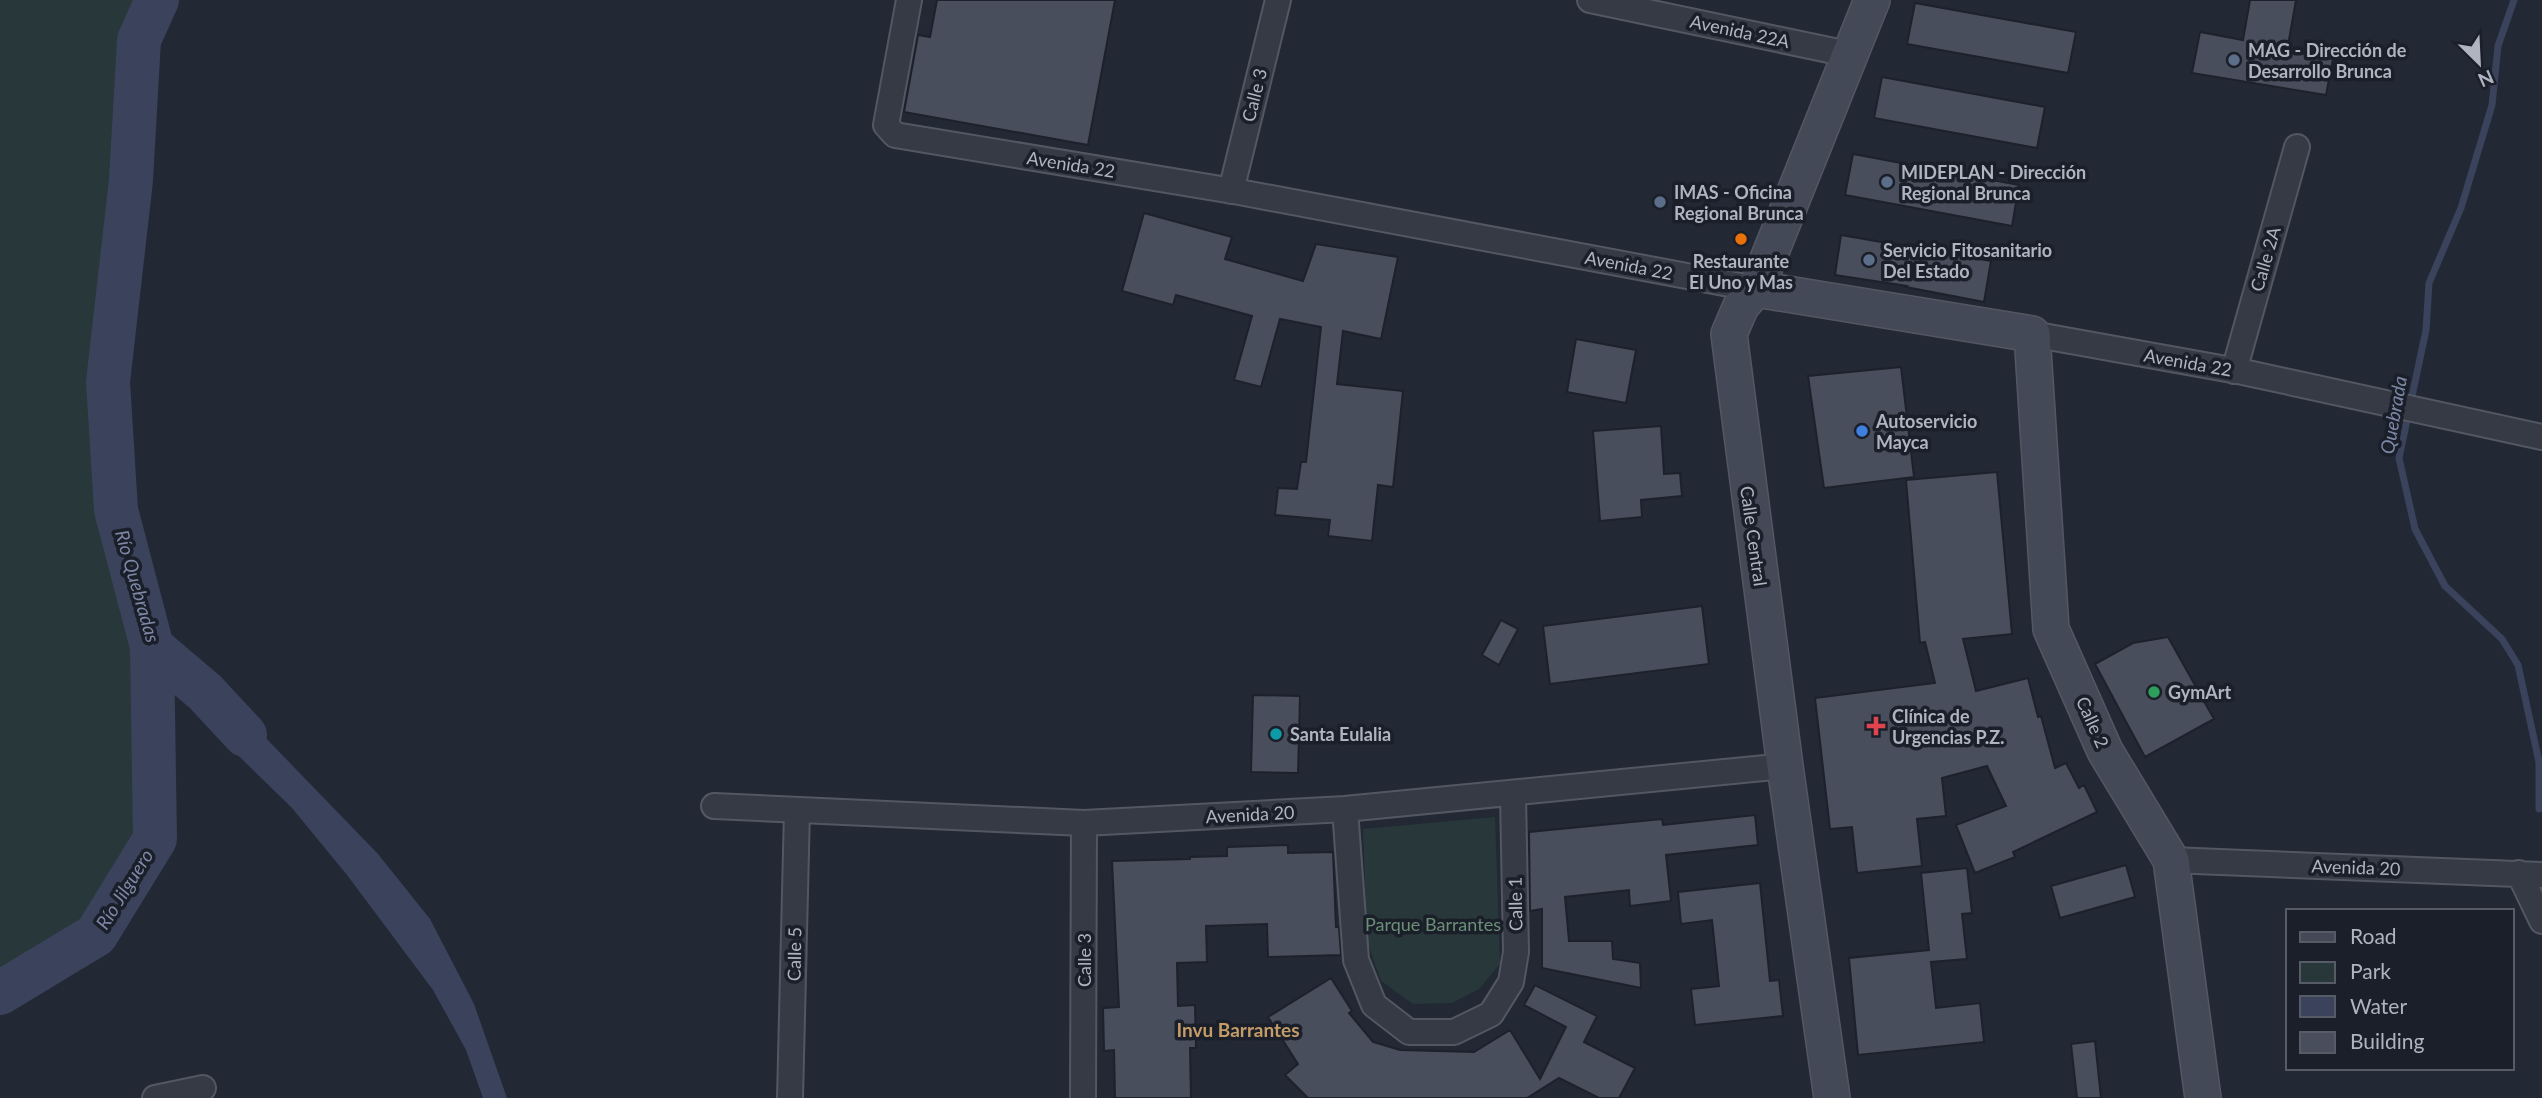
<svg xmlns="http://www.w3.org/2000/svg" width="2542" height="1098" font-family="Lato,sans-serif">
  <style>
    .green { fill: #283739 }
    .water { fill: #3a435b }
    .lines { fill: none; stroke-linecap: round; stroke-linejoin: round }
    .stream { stroke: #3a435b; stroke-width: 7 }
    .river { stroke: #3a435b; stroke-width: 44 }
    .building { fill: #484e5c; stroke: #1d212b; stroke-width: 2 }
    .minor-casing { stroke: #535762; stroke-width: 28 }
    .secondary-casing { stroke: #535762; stroke-width: 38 }
    .minor { stroke: #353a45; stroke-width: 24 }
    .secondary { stroke: #444957; stroke-width: 35 }
    .service-dot { fill: #5c6f8a; stroke: #1b1f29; stroke-width: 2.5 }
    .food-dot { fill: #e8710a; stroke: #1b1f29; stroke-width: 2.5 }
    .shop-dot { fill: #3f7fe0; stroke: #1b1f29; stroke-width: 2.5 }
    .leisure-dot { fill: #2e9e5b; stroke: #1b1f29; stroke-width: 2.5 }
    .health-dot { fill: #e0444e; stroke: #1b1f29; stroke-width: 2.5 }
    .culture-dot { fill: #0f9aa8; stroke: #1b1f29; stroke-width: 2.5 }
    .labels { text-anchor: middle; dominant-baseline: central; stroke-width: 7; stroke-linejoin: round; paint-order: stroke }
    .street-label { font-size: 18px; fill: #b0b4c1; stroke: #1b1f29 }
    .poi-label { font-size: 18px; font-weight: bold; fill: #b0b4c1; stroke: #1b1f29; text-anchor: start }
    .park-label { font-size: 18px; fill: #6b8f77; stroke: #1b1f29 }
    .water-label { font-size: 19px; font-style: italic; fill: #7c88a6; stroke: #1b1f29 }
    .neighbourhood-label { font-size: 19px; font-weight: bold; fill: #c49c68; stroke: #1b1f29 }
  </style>
  <rect width="100%" height="100%" fill="#222834"/>
  <path class="green" d="M0 0H157L139 40 131 180 108 382 116 510 152 647 155 839 110 912 0 990Z
    M1495 817 1500 964 1479 989 1452 1003 1413 1004 1381 981 1367 941 1363 829Z"/>
  <path class="water" d="M205 692 229 700 378 854 430 919 474 1004 507 1098H483L466 1050 433 990 347 875 292 808 206 724Z"/>
  <g class="lines">
    <path class="stream" d="M2514 0 2498 46 2492 105 2461 208 2429 283 2426 330 2399 458 2415 529 2445 586 2502 639 2518 665 2539 762V809"/>
    <path class="river" d="M157 0 139 40 131 180 108 382 116 510 152 647 205 692 245 735
      M0 993 96 935 155 839 152 647"/>
  </g>
  <path class="building" d="M937 0H1115L1088 145 904 112 918 35 930 37Z
    M2250 0H2296L2287 51 2333 59 2326 95 2192 73 2200 32 2243 40Z
    M1915 3 2076 32 2068 73 1907 44Z
    M1882 77 2045 107 2037 148 1874 118Z
    M1853 154 2019 185 2012 226 1845 195Z
    M1144 213 1232 237 1225 259 1303 281 1316 244 1398 257 1381 339 1343 331 1337 384 1403 391 1393 487 1378 485 1372 541 1328 536 1330 520 1275 515 1278 488 1297 489 1301 462H1306L1321 327 1280 319 1261 387 1234 380 1252 316 1176 295 1173 305 1122 291Z
    M1841 235 1991 261 1984 302 1906 287 1907 286 1835 275Z
    M1576 339 1636 350 1626 403 1567 392Z
    M1901 367 1914 477 1824 488 1808 376Z
    M1661 426 1664 474 1680 473 1682 496 1641 500 1642 517 1600 521 1593 431Z
    M1997 472 2012 634 1963 639 1976 691 2028 678 2038 717 2041 716 2055 768 2066 763 2079 788 2084 785 2097 812 2013 852 2015 857 1975 873 1956 825 2006 806 1987 766 1942 778 1946 816 1917 819 1922 866 1857 873 1852 827 1830 829 1815 698 1935 683 1925 642 1920 643 1906 480Z
    M1702 606 1709 664 1550 684 1543 626Z
    M1501 620 1518 629 1499 665 1482 655Z
    M2168 637 2214 719 2145 757 2095 664 2133 643Z
    M1253 695 1300 696 1298 773 1251 772Z
    M1755 815 1758 845 1666 855 1671 901 1630 906 1629 890 1565 897 1569 941H1612L1613 959 1640 963 1641 988 1542 968V909L1530 911 1529 832 1662 819 1663 825Z
    M1288 845V853L1333 852 1336 927H1339L1341 955 1268 957 1267 924 1206 926 1207 962 1177 963 1178 1006 1195 1005 1196 1048H1190L1191 1098H1115L1114 1050 1104 1051 1103 1008 1119 1007 1112 861 1190 859V857L1227 856V847Z
    M2126 865 2135 897 2060 918 2051 886Z
    M1967 868 1972 913 1962 914 1967 959 1931 962 1936 1008 1980 1003 1984 1042 1858 1055 1849 958 1929 950 1921 873Z
    M1760 883 1770 981 1779 980 1783 1016 1695 1025 1691 989 1719 986 1712 920 1681 924 1678 892Z
    M1331 978 1352 1011 1349 1013 1373 1042 1400 1050 1474 1052 1510 1030 1540 1079 1566 1027 1524 1005 1535 985 1597 1016 1584 1042 1635 1068 1619 1098H1599L1559 1078 1527 1098H1308L1285 1075 1298 1064 1268 1017Z
    M2095 1041 2101 1098H2077L2071 1044Z"/>
  <g class="lines">
    <g class="minor-casing">
      <path id="minor" d="M909 0 886 125 895 135 1239 192 1756 289
        M1590 0 1848 54
        M1231 191 1278 0
        M2032 334 2243 372 2542 437
        M2234 371 2297 147
        M714 806 1084 823 1345 809 1785 766
        M1345 809 1356 960 1374 1005 1409 1032H1454L1491 1014 1511 982 1516 952 1513 795
        M2171 860 2542 875
        M2519 873 2542 921
        M155 1098 203 1088
        M790 1098 797 810
        M1083 1098 1084 823"/>
    </g>
    <g class="secondary-casing">
      <path id="secondary" d="M1756 289 2032 334 2051 629 2105 751 2171 860 2203 1098
        M1832 1098 1785 766 1729 334 1741 306 1756 289 1872 0"/>
    </g>
    <use href="#minor" class="minor"/>
    <use href="#secondary" class="secondary"/>
  </g>
  <g class="service-dot">
    <circle cx="2234" cy="60" r="7"/>
    <circle cx="1887" cy="182" r="7"/>
    <circle cx="1660" cy="202" r="7"/>
    <circle cx="1869" cy="260" r="7"/>
  </g>
  <circle class="food-dot" cx="1741" cy="239" r="7"/>
  <circle class="shop-dot" cx="1862" cy="431" r="7"/>
  <circle class="leisure-dot" cx="2154" cy="692" r="7"/>
  <path class="health-dot" d="M1872.5 715.5h7v7h7v7h-7v7h-7v-7h-7v-7h7z"/>
  <circle class="culture-dot" cx="1276" cy="734" r="7"/>
  <g class="labels">
    <g class="street-label">
      <text transform="translate(1740 31) rotate(12)">Avenida 22A</text>
      <text transform="translate(1254 95) rotate(-76)">Calle 3</text>
      <text transform="translate(1071 164) rotate(9)">Avenida 22</text>
      <text transform="translate(2265 259) rotate(-74)">Calle 2A</text>
      <text transform="translate(1629 265) rotate(11)">Avenida 22</text>
      <text transform="translate(2188 362) rotate(10)">Avenida 22</text>
      <text transform="translate(1754 536) rotate(82)">Calle Central</text>
      <text transform="translate(2093 722) rotate(66)">Calle 2</text>
      <text transform="translate(1250 814) rotate(-3)">Avenida 20</text>
      <text transform="translate(2356 867) rotate(2)">Avenida 20</text>
      <text transform="translate(1515 904) rotate(-91)">Calle 1</text>
      <text transform="translate(794 954) rotate(-89)">Calle 5</text>
      <text transform="translate(1084 960) rotate(-90)">Calle 3</text>
    </g>
    <g class="poi-label">
      <text x="2248" y="50">MAG - Dirección de<tspan x="2248" dy="21">Desarrollo Brunca</tspan></text>
      <text x="1901" y="172">MIDEPLAN - Dirección<tspan x="1901" dy="21">Regional Brunca</tspan></text>
      <text x="1674" y="192">IMAS - Oficina<tspan x="1674" dy="21">Regional Brunca</tspan></text>
      <text x="1883" y="250">Servicio Fitosanitario<tspan x="1883" dy="21">Del Estado</tspan></text>
      <text x="1741" y="261" text-anchor="middle">Restaurante<tspan x="1741" dy="21">El Uno y Mas</tspan></text>
      <text x="1876" y="421">Autoservicio<tspan x="1876" dy="21">Mayca</tspan></text>
      <text x="2168" y="692">GymArt</text>
      <text x="1892" y="716">Clínica de<tspan x="1892" dy="21">Urgencias P.Z.</tspan></text>
      <text x="1290" y="734">Santa Eulalia</text>
    </g>
    <g class="park-label">
      <text x="1433" y="924">Parque Barrantes</text>
    </g>
    <g class="water-label">
      <text transform="translate(2393 415) rotate(-80)">Quebrada</text>
      <text transform="translate(138 586) rotate(74)">Río Quebradas</text>
      <text transform="translate(124 889) rotate(-58)">Río Jilguero</text>
    </g>
    <g class="neighbourhood-label">
      <text x="1238" y="1029">Invu Barrantes</text>
    </g>
  </g>
  <rect x="2286" y="909" width="228" height="161" fill="#1b1f29" stroke="#575b66" stroke-width="2"/>
  <rect x="2300" y="932" width="35" height="10" fill="#444957" stroke="#575b66" stroke-width="2"/>
  <text x="2350" y="944" font-size="21" fill="#b0b4c1">Road</text>
  <rect x="2300" y="962" width="35" height="21" fill="#283739" stroke="#575b66" stroke-width="2"/>
  <text x="2350" y="979" font-size="21" fill="#b0b4c1">Park</text>
  <rect x="2300" y="996" width="35" height="21" fill="#3a435b" stroke="#575b66" stroke-width="2"/>
  <text x="2350" y="1014" font-size="21" fill="#b0b4c1">Water</text>
  <rect x="2300" y="1032" width="35" height="21" fill="#484e5c" stroke="#575b66" stroke-width="2"/>
  <text x="2350" y="1049" font-size="21" fill="#b0b4c1">Building</text>
  <g transform="translate(2479 63) rotate(156)" stroke="#1b1f29" stroke-width="5" paint-order="stroke">
  <path d="M0-5L12 26L0 18L-12 26Z" fill="#b0b4c1"/>
  <text y="-10" font-size="19" font-weight="bold" text-anchor="middle" fill="#b0b4c1">N</text>
  </g>
</svg>
